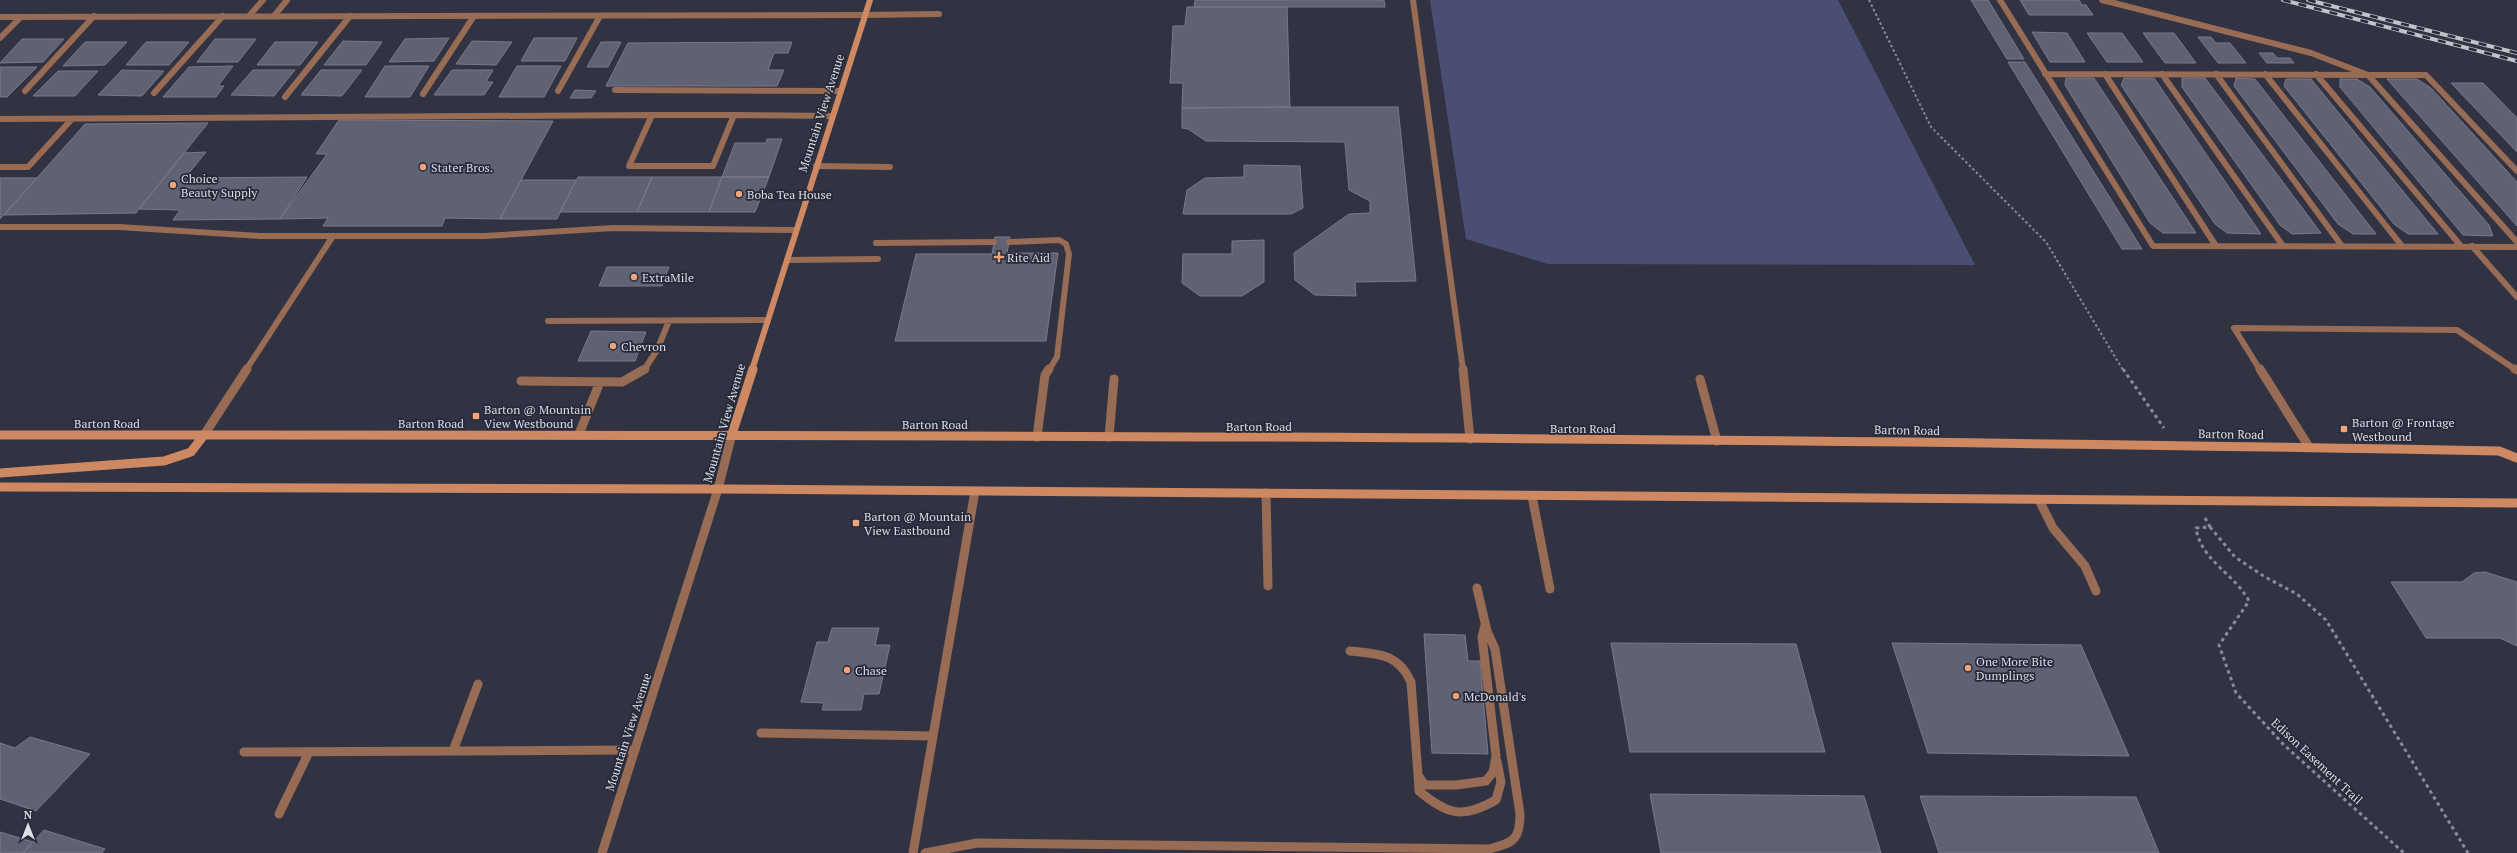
<svg xmlns="http://www.w3.org/2000/svg" width="2517" height="853" font-family="'PT Serif',serif">
  <style>
    .green { fill: #4a4e75 }
    .building { fill: #5f6273; stroke: #777a8c }
    .lines { fill: none; stroke-linecap: round; stroke-linejoin: round }
    .path-far1 { stroke: #898b98; stroke-width: 2; stroke-dasharray: 2.5 2.5; stroke-linecap: butt }
    .path { stroke: #898b98; stroke-width: 3; stroke-dasharray: 3.5 3.5; stroke-linecap: butt }
    .service-far1 { stroke: #976b54; stroke-width: 6 }
    .service { stroke: #976b54; stroke-width: 9 }
    .minor { stroke: #976b54; stroke-width: 6 }
    .tertiary { stroke: #976b54; stroke-width: 9 }
    .secondary-far1 { stroke: #ce8963; stroke-width: 6 }
    .secondary { stroke: #ce8963; stroke-width: 9 }
    .rail-casing { stroke: #c0c2cd; stroke-width: 4 }
    .rail { stroke: #272938; stroke-width: 2.5; stroke-dasharray: 8; stroke-linecap: butt }
    .poi-dot { fill: #f0a378; stroke: #272938; stroke-width: 1.5 }
    .labels { text-anchor: middle; dominant-baseline: central; stroke-width: 3.5; stroke-linejoin: round; paint-order: stroke }
    .street-label { font-size: 12px; fill: #dcdee8; stroke: #272938 }
    .poi-label { font-size: 12px; fill: #dcdee8; stroke: #272938; text-anchor: start }
  </style>
  <rect width="100%" height="100%" fill="#313343"/>
  <path class="green" d="M1430 0H1838L1975 265 1548 264 1466 239Z"/>
  <path class="building" d="M1195 0H1384L1385 7H1194Z
    M1971 0H1988L2024 59H2007Z
    M2020 0H2079L2082 5H2086L2093 15H2029Z
    M1187 7H1287L1290 107 1182 108 1183 83H1170L1173 26H1185Z
    M2032 32 2067 33 2085 62H2050Z
    M2087 33H2122L2143 62H2107Z
    M2143 33H2174L2196 63H2165Z
    M2198 37H2211L2216 43H2230L2246 63H2218Z
    M449 38 434 61 389 62 405 39Z
    M534 38H577L565 61H521Z
    M22 39H64L43 62 0 63Z
    M215 39H256L238 62H197Z
    M343 41 382 42 366 65H324Z
    M472 41 512 42 496 65 456 64Z
    M85 42H127L105 65 63 66Z
    M146 42H189L169 65H126Z
    M275 42H318L300 65H257Z
    M601 42H621L608 67H587Z
    M792 42 788 53H774L768 70H784L777 86H606L628 43Z
    M2259 53H2273L2277 58H2290L2294 63H2267Z
    M2008 62H2025L2142 249H2122Z
    M233 66 218 86H224L216 97H163L189 67Z
    M385 66H429L410 97H365Z
    M517 66H561L544 97H499Z
    M0 67H37L7 97H0Z
    M122 70 164 71 142 96 98 95Z
    M253 70H295L274 96 231 95Z
    M321 70H362L342 96 301 95Z
    M452 70H493L486 82H493L484 95H434Z
    M58 71H98L75 96H33Z
    M2066 78H2094L2196 233H2163L2150 223 2065 85Z
    M2124 78H2154L2261 234 2227 233 2215 224 2121 85Z
    M2182 78H2205L2321 233 2292 234 2280 225 2182 87Z
    M2236 78 2255 79 2376 234H2353L2338 224 2234 86Z
    M2286 79H2311L2438 234H2408L2394 224 2284 86Z
    M2340 79H2357L2370 87 2489 225 2493 236 2463 235 2340 87Z
    M2387 79H2417L2431 88 2517 182V226Z
    M2451 83H2483L2517 118V152Z
    M575 90 596 91 591 98H570Z
    M1290 107H1398L1416 281 1355 282 1356 296 1315 295 1295 280 1294 253 1349 214 1370 213V201L1349 190 1345 142 1206 141 1188 129 1182 128V108Z
    M339 120 553 121 500 219 445 218 442 226H323L328 218 280 219 327 154H316Z
    M208 123 136 213 4 215 85 124Z
    M767 139H782L769 177H722L735 143H766Z
    M206 152 185 178 307 177 280 219 173 220 180 210 139 209 184 153Z
    M1244 165 1300 166 1303 208 1291 214H1183L1187 190 1205 178 1244 177Z
    M578 177H652L637 212H560Z
    M652 177H722L709 212H637Z
    M722 177H769L755 212H709Z
    M0 178H37L0 219Z
    M521 180H576L557 219H500Z
    M995 237H1010L1007 253H1058L1046 341H895L916 254H992Z
    M1264 240V282L1242 296H1200L1182 283 1183 254H1232V241Z
    M607 267H669L662 286H599Z
    M591 331 646 332 635 361H578Z
    M2485 572 2517 582V646L2500 638H2426L2391 582H2462L2474 573Z
    M832 628H879L875 645H890L879 694H864L861 710H822L824 703 801 702 817 642H828Z
    M1424 634 1465 635 1468 661H1480L1488 754 1432 753Z
    M1611 643 1796 644 1825 752H1630Z
    M1892 643 2081 645 2129 756 1928 753Z
    M30 737 90 754 36 811 0 799V743L15 748Z
    M1650 794 1864 796 1881 853H1661Z
    M1920 796 2136 797 2159 853H1939Z
    M44 830 105 849 102 853H23Z
    M0 832 33 842 23 853H0Z"/>
  <g class="lines">
    <path class="path-far1" d="M1869 0 1931 127 2046 242 2123 370"/>
    <path class="path" d="M2123 369 2164 428
      M2205 518 2210 527 2196 528C2201 561 2234 573 2249 601L2219 645 2236 693 2284 745 2404 853
      M2210 527 2235 557 2265 577 2297 594 2326 620 2468 853"/>
    <path class="service-far1" d="M1413 0 1463 370
      M2000 0 2153 246 2517 247
      M2102 0 2311 53 2368 75H2426L2517 171
      M865 15 939 14
      M249 16 263 0
      M274 16 287 0
      M0 38 21 17
      M2045 74 2368 75 2517 242
      M2105 74 2216 246
      M2162 74 2283 246
      M2216 74 2342 246
      M2265 74 2402 246
      M2316 74 2461 246
      M615 90 840 91
      M25 91 94 16
      M558 91 600 16
      M154 93 223 16
      M423 94 474 16
      M285 97 350 16
      M652 115H734L713 166H629Z
      M734 115 832 116
      M0 119 652 115
      M816 166 890 167
      M0 167H28L72 119
      M0 227H119L260 236H485L613 228 796 230
      M1009 242 1059 240 1066 244 1069 254 1057 357 1049 370
      M876 243 994 242
      M2472 246 2517 297
      M787 260 878 259
      M548 321 768 320
      M246 370 333 236
      M644 370 657 350 669 321
      M2260 370 2234 328 2457 330 2516 370"/>
    <path class="service" d="M1463 369 1470 439
      M2260 369 2309 447
      M2515 369 2517 370
      M1700 379 1717 441
      M521 381 622 382 645 369
      M579 434 600 382
      M204 435 247 369
      M1037 437 1045 375 1049 369
      M1109 437 1114 379
      M1266 493 1268 586
      M1532 496 1550 589
      M2039 500 2053 528 2085 566 2096 591
      M1350 651C1378 654 1398 653 1411 682L1418 775 1425 785H1456L1486 781 1493 772 1496 756 1482 637 1485 625
      M761 733 933 736
      M453 751 478 684
      M244 752 635 750
      M1418 775 1419 791C1448 815 1462 819 1496 800L1501 782 1497 761
      M279 814 309 752
      M913 853 975 491
      M925 853 977 843 1489 849C1513 843 1520 840 1520 814L1495 649 1487 631 1477 588"/>
    <path class="minor" d="M0 17 865 15"/>
    <path class="tertiary" d="M602 853 718 489 732 434"/>
    <path class="secondary-far1" d="M752 370 870 0"/>
    <path class="secondary" d="M732 434 753 369
      M0 435C833 435 1666 435 2499 451L2517 458
      M0 473 164 461 191 452 204 435
      M0 487 718 489 2517 503"/>
    <g class="rail-casing">
      <path id="rail" d="M2283 0 2517 61
        M2308 0 2517 53"/>
    </g>
    <use href="#rail" class="rail"/>
  </g>
  <g class="poi-dot">
    <circle cx="423" cy="167" r="4"/>
    <circle cx="173" cy="185" r="4"/>
    <circle cx="739" cy="194" r="4"/>
    <path d="M997 251h4v4h4v4h-4v4h-4v-4h-4v-4h4z"/>
    <circle cx="634" cy="277" r="4"/>
    <circle cx="613" cy="346" r="4"/>
    <rect x="472" y="412" width="8" height="8" rx="2"/>
    <rect x="2340" y="425" width="8" height="8" rx="2"/>
    <rect x="852" y="519" width="8" height="8" rx="2"/>
    <circle cx="1968" cy="668" r="4"/>
    <circle cx="847" cy="670" r="4"/>
    <circle cx="1456" cy="696" r="4"/>
  </g>
  <g class="labels">
    <g class="street-label">
      <text transform="translate(821 113) rotate(-72)">Mountain View Avenue</text>
      <text x="107" y="423">Barton Road</text>
      <text x="431" y="423">Barton Road</text>
      <text transform="translate(724 423) rotate(-74)">Mountain View Avenue</text>
      <text x="935" y="424">Barton Road</text>
      <text x="1259" y="426">Barton Road</text>
      <text x="1583" y="428">Barton Road</text>
      <text transform="translate(1907 430) rotate(1)">Barton Road</text>
      <text transform="translate(2231 434) rotate(1)">Barton Road</text>
      <text transform="translate(628 732) rotate(-72)">Mountain View Avenue</text>
      <text transform="translate(2317 761) rotate(43)">Edison Easement Trail</text>
    </g>
    <g class="poi-label">
      <text x="431" y="167">Stater Bros.</text>
      <text x="181" y="178">Choice<tspan x="181" dy="14">Beauty Supply</tspan></text>
      <text x="747" y="194">Boba Tea House</text>
      <text x="1007" y="257">Rite Aid</text>
      <text x="642" y="277">ExtraMile</text>
      <text x="621" y="346">Chevron</text>
      <text x="484" y="409">Barton @ Mountain<tspan x="484" dy="14">View Westbound</tspan></text>
      <text x="2352" y="422">Barton @ Frontage<tspan x="2352" dy="14">Westbound</tspan></text>
      <text x="864" y="516">Barton @ Mountain<tspan x="864" dy="14">View Eastbound</tspan></text>
      <text x="1976" y="661">One More Bite<tspan x="1976" dy="14">Dumplings</tspan></text>
      <text x="855" y="670">Chase</text>
      <text x="1464" y="696">McDonald's</text>
    </g>
  </g>
  <g transform="translate(28 825)" stroke="#272938" stroke-width="3" paint-order="stroke">
  <path d="M0-3L7 15L0 10L-7 15Z" fill="#dcdee8"/>
  <text y="-6" font-size="11" font-weight="bold" text-anchor="middle" fill="#dcdee8">N</text>
  </g>
</svg>
